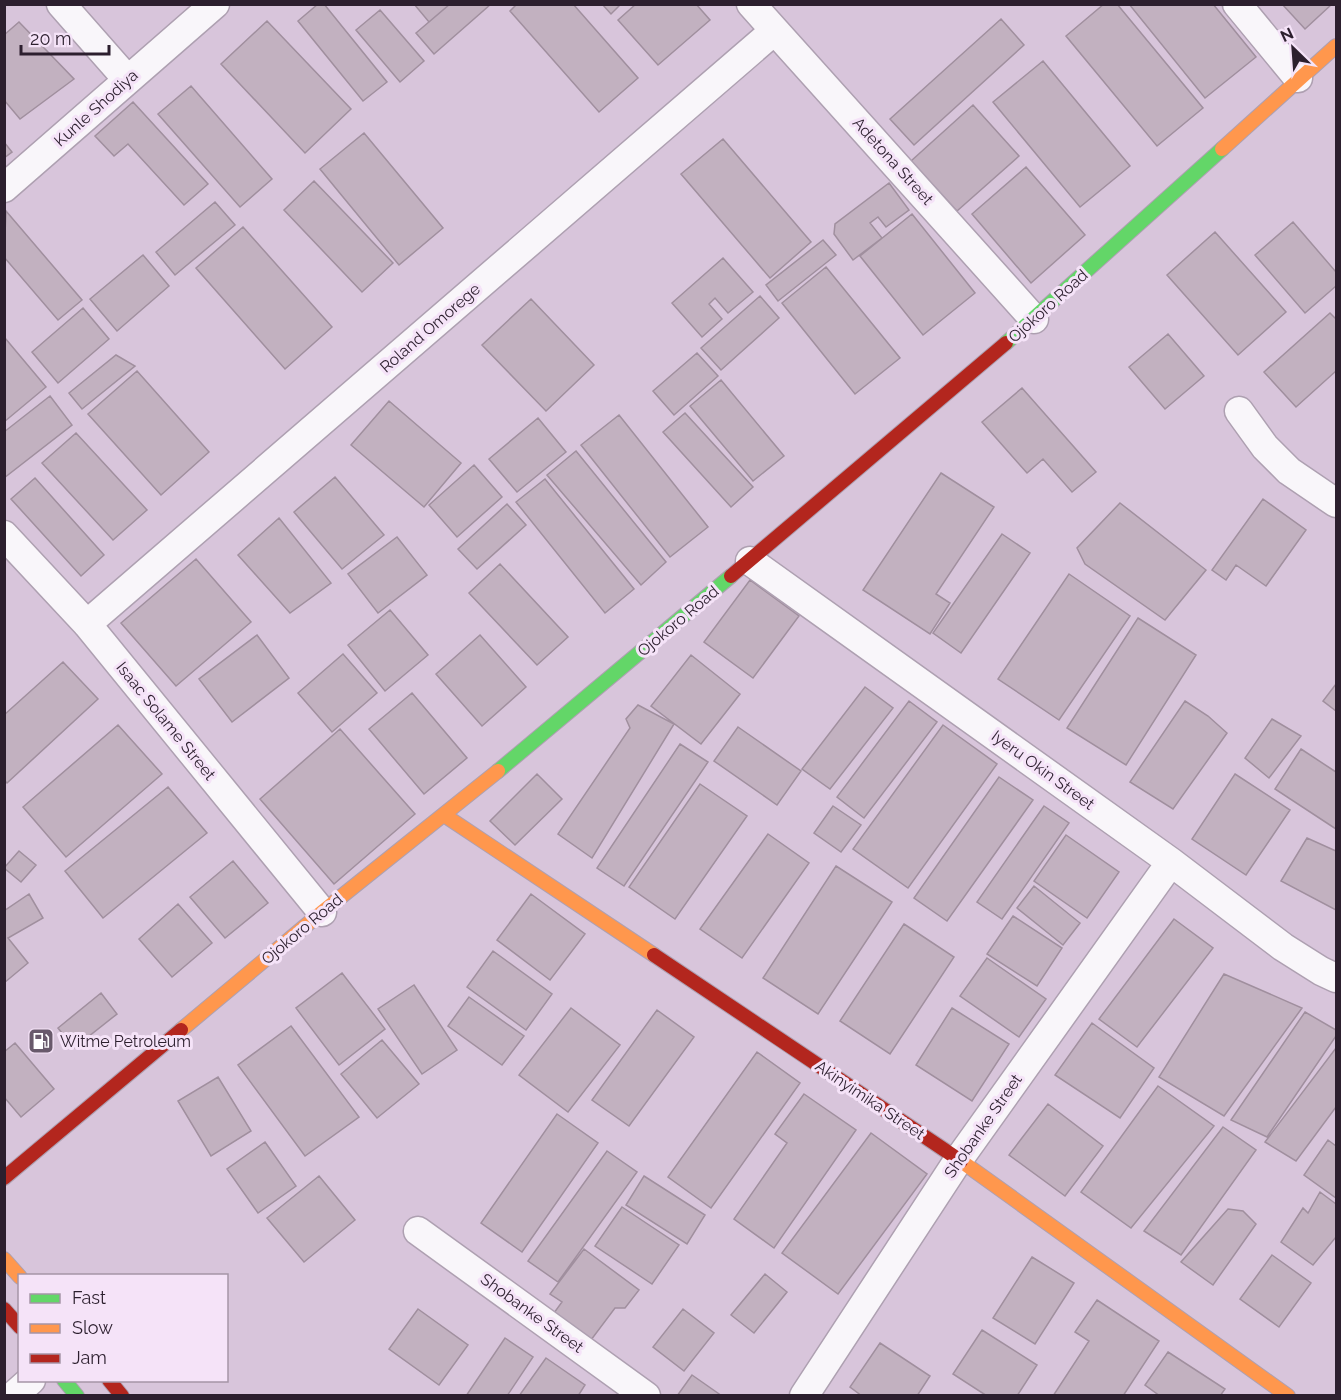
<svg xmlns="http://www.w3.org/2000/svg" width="1341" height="1400" font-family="Raleway,sans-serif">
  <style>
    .building { fill: #c2b1c0; stroke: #a08f9e; stroke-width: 1.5 }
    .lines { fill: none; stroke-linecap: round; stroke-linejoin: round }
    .street-casing { stroke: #aea0b1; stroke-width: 31 }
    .fast-casing { stroke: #aea0b1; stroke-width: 16 }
    .slow-casing { stroke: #aea0b1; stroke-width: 16 }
    .jam-casing { stroke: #aea0b1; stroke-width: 16 }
    .street { stroke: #f9f6fa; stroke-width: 28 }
    .fast { stroke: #63d668; stroke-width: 14 }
    .slow { stroke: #ff974d; stroke-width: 14 }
    .jam { stroke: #b3261e; stroke-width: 14 }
    .labels { text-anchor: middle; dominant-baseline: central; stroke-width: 6; stroke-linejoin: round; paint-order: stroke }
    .street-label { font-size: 16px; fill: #2c1f2e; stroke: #f5e3f8 }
    .poi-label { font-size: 16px; fill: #2c1f2e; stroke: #f5e3f8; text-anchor: start }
  </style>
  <rect width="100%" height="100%" fill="#d8c5db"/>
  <path class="building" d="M318 4H324L387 82 363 101 298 21Z
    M414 4H450L429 22Z
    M450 4H491L434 54 416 33Z
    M517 4H573L638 78 599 112 510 11Z
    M602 4H621L611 14Z
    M636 4H696L710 20 658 65 618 20Z
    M1104 4H1117L1203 108 1157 146 1066 36Z
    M1129 4H1213L1256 57 1205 98Z
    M1282 4H1332L1305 29Z
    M380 10 424 61 400 82 356 30Z
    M1001 19 1024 45 914 145 890 119Z
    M267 21 351 109 305 153 221 64Z
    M19 22 74 79 20 119 4 100V35Z
    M1043 61 1130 166 1080 207 993 102Z
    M191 86 272 179 240 207 158 114Z
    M133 102 208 184 184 205 128 144 114 156 95 136Z
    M973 105 1019 156 957 211 911 161Z
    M364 133 443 228 399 265 320 169Z
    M723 139 811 242 770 278 681 174Z
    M4 142 12 152 4 158Z
    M1026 167 1085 235 1031 283 972 214Z
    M314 181 393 263 362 292 284 210Z
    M889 183 909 210 886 227 878 217 870 223 882 238 853 260 834 234 835 224Z
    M215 202 235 225 175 275 156 252Z
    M6 211 82 300 58 320 4 257Z
    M912 214 975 293 923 335 860 256Z
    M1293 222 1336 272V286L1305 313 1255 255Z
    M243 227 332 327 285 369 196 268Z
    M1215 232 1286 312 1238 355 1167 275Z
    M823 240 836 255 778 301 766 285Z
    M143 255 169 286 117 331 90 299Z
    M723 258 753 292 728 313 715 298 709 304 722 319 702 337 672 303Z
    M826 267 900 358 855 394 782 303Z
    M760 296 779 318 721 370 701 348Z
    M531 299 594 365 546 411 482 345Z
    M83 308 109 339 58 383 32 352Z
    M1330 313 1336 319V371L1296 407 1264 372Z
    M1168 334 1204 376 1165 409 1129 367Z
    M5 338 46 387 4 422V338Z
    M697 353 718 376 674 415 653 391Z
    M116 355 135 366 82 409 69 393Z
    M137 371 209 452 161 495 88 414Z
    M721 380 784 456 753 481 690 406Z
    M1022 388 1096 472 1072 492 1043 459 1027 473 982 422Z
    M50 396 72 425 4 478V432Z
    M389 401 461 463 424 507 351 445Z
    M685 413 753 487 731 507 663 432Z
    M619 415 708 527 670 557 581 445Z
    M538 418 566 452 517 492 489 459Z
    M76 433 147 510 113 540 42 463Z
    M576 451 666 562 641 585 547 475Z
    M474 465 502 497 457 537 429 505Z
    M941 473 994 507 936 594 950 603 930 634 863 590Z
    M335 477 384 535 342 569 294 512Z
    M35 478 104 555 81 576 11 499Z
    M545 479 634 589 605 613 516 502Z
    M1263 499 1306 530 1266 586 1236 565 1226 580 1212 570Z
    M1120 503 1206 570 1165 620 1085 564 1077 548Z
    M507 504 526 525 477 569 458 549Z
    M279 518 331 583 290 613 238 555Z
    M1002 534 1030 553 961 653 933 633Z
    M397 537 427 575 378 613 348 574Z
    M196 559 251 622 176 686 121 623Z
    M500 564 568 637 537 665 469 593Z
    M1069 574 1130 616 1059 720 998 679Z
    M750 580 799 616 753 678 704 642Z
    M390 610 428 655 385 691 348 645Z
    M1138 618 1196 655 1126 765 1067 728Z
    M257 635 289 678 232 722 199 679Z
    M480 635 526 687 482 726 436 674Z
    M343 654 377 693 332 732 298 693Z
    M691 655 740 694 701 744 651 706Z
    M63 662 98 699 7 783 4 780V715Z
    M1336 684V711L1323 701Z
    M865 687 893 708 830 789 802 769Z
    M412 693 467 758 424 794 369 729Z
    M909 701 937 722 864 818 837 797Z
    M1185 701 1208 716 1227 733 1173 809 1130 782Z
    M638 705 674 724 592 858 558 834 630 728 626 719Z
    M1272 719 1301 736 1269 778 1245 758Z
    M118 725 162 774 66 857 23 807Z
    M943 725 997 764 908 888 853 849Z
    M738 727 801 771 777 805 714 761Z
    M340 729 415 814 334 884 260 799Z
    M680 744 708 762 624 886 597 868Z
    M1301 749 1336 772V829L1275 789Z
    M537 774 562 799 515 845 490 821Z
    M1235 774 1290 810 1246 875 1192 839Z
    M999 777 1033 800 947 921 914 898Z
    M700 784 747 816 675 919 629 887Z
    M168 787 207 833 103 918 65 871Z
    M833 806 861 825 841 852 814 833Z
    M1044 806 1069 823 1002 919 977 902Z
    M768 834 809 863 742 958 700 929Z
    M1066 835 1119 872 1087 918 1034 881Z
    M1307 838 1336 851V910L1281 881Z
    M19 851 36 865 21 882 4 868Z
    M233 861 268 903 225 938 190 897Z
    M836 866 892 902 818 1014 763 978Z
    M1034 886 1080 923 1063 945 1017 908Z
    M29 894 43 918 8 938 28 963 4 983V911Z
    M531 894 585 934 550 980 497 940Z
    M178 904 212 943 172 977 139 939Z
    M1013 916 1062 948 1037 986 987 954Z
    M1174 919 1213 948 1137 1047 1099 1019Z
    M904 924 954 957 890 1054 840 1021Z
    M493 951 552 994 526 1030 467 987Z
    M987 958 1046 999 1019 1037 960 996Z
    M342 973 385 1029 339 1065 296 1008Z
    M1224 974 1302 1008 1224 1116 1159 1077Z
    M414 985 457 1050 422 1074 378 1009Z
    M101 993 117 1014 74 1048 58 1028Z
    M469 997 524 1036 502 1065 448 1026Z
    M571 1008 620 1045 568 1112 519 1075Z
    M952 1008 1009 1044 972 1101 916 1065Z
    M657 1010 694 1037 629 1126 592 1100Z
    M1305 1012 1336 1030V1036L1267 1137 1231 1120Z
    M1092 1023 1154 1068 1120 1118 1055 1075Z
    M291 1026 359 1117 305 1156 238 1065Z
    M382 1040 419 1084 377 1118 341 1074Z
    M15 1043 54 1089 21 1117 4 1097V1052Z
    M1336 1048V1107L1296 1161 1265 1142Z
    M757 1052 800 1083 711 1208 668 1177Z
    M218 1077 251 1131 211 1156 178 1101Z
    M1158 1086 1214 1126 1131 1228 1081 1192Z
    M804 1094 856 1130 774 1248 734 1219 787 1143 775 1134Z
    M1048 1104 1103 1146 1065 1196 1009 1155Z
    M557 1114 598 1143 522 1252 481 1223Z
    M1223 1127 1256 1150 1181 1255 1144 1231Z
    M871 1133 927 1174 838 1294 782 1253Z
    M1328 1140 1336 1146V1198L1304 1175Z
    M265 1142 296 1186 258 1213 227 1169Z
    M607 1151 637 1172 558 1282 528 1261Z
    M319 1176 355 1220 304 1262 267 1218Z
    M644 1176 705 1215 687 1244 626 1205Z
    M1320 1192 1336 1204V1237L1313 1265 1281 1242 1303 1208 1308 1213Z
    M622 1207 679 1245 652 1284 595 1246Z
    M1228 1209 1243 1211 1256 1224 1213 1285 1181 1262Z
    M584 1249 639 1290 625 1308H615L588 1344 551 1317 562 1302 550 1294Z
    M1272 1255 1311 1283 1279 1327 1240 1299Z
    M1032 1257 1074 1283 1035 1344 993 1318Z
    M765 1274 787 1292 754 1333 731 1315Z
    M1097 1300 1159 1341 1123 1396H1053L1089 1341 1075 1332Z
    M418 1309 468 1345 439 1385 389 1349Z
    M683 1309 714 1333 684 1371 653 1347Z
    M982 1330 1037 1365 1017 1396H987L953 1374Z
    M505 1338 533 1357 507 1396H466Z
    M880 1343 930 1376 917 1396H862L850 1387Z
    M1168 1352 1225 1389 1220 1396H1160L1145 1385Z
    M546 1358 585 1385 578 1396H519Z
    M692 1375 722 1396H677Z"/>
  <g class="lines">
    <g class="street-casing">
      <path id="street" d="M61 4 127 79
        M751 4 1034 319
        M1237 4 1298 78
        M4 188 215 4
        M1239 411 1265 447 1289 471 1336 503
        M4 535 87 624 322 912
        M750 561 1171 862 1283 947 1321 971 1336 978
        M87 624 774 31
        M418 1231 646 1396
        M13 1396 31 1380
        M804 1396 959 1159 1171 862"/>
    </g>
    <g class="fast-casing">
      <path id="fast" d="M1006 343 1222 149
        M498 771 731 576
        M64 1380 77 1396"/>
    </g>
    <g class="slow-casing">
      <path id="slow" d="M1222 149 1336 46
        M444 815 654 955
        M181 1030 322 912 498 771
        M961 1161 1288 1396
        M4 1259 20 1277"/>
    </g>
    <g class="jam-casing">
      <path id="jam" d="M731 576 1006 343
        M654 955 961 1161
        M4 1178 181 1030
        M4 1309 20 1327
        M109 1380 122 1396"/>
    </g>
    <use href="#street" class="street"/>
    <use href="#fast" class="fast"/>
    <use href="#slow" class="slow"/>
    <use href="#jam" class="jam"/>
  </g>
  <defs>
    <g id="fuel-square" transform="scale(1.35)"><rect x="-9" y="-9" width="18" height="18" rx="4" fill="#68596b" stroke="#f5e3f8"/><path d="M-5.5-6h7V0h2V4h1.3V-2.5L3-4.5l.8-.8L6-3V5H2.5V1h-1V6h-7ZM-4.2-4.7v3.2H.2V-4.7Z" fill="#fff"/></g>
  </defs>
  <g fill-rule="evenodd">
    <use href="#fuel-square" x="41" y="1041"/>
  </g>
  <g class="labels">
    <g class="street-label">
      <text transform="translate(96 108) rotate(-42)">Kunle Shodiya</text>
      <text transform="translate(893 161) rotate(48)">Adetona Street</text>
      <text transform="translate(1048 306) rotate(-42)">Ojokoro Road</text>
      <text transform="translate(430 328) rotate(-41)">Roland Omorege</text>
      <text transform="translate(678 621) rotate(-40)">Ojokoro Road</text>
      <text transform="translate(166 721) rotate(51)">Isaac Solame Street</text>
      <text transform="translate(1043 770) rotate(36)">Iyeru Okin Street</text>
      <text transform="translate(302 929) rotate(-40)">Ojokoro Road</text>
      <text transform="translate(870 1100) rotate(34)">Akinyimika Street</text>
      <text transform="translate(983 1126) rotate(-55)">Shobanke Street</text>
      <text transform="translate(532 1313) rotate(36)">Shobanke Street</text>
    </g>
    <g class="poi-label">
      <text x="60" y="1041">Witme Petroleum</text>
    </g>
  </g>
  <rect width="1341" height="1400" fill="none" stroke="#2c1f2e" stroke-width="12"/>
  <rect x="18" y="1274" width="210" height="108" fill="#f5e3f8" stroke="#a595a7" stroke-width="1.5"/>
  <rect x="30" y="1294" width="30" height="9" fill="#63d668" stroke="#a595a7" stroke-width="1.5"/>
  <text x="72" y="1304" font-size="18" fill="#2c1f2e">Fast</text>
  <rect x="30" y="1324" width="30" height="9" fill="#ff974d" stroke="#a595a7" stroke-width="1.5"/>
  <text x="72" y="1334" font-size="18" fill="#2c1f2e">Slow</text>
  <rect x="30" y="1354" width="30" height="9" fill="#b3261e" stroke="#a595a7" stroke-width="1.5"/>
  <text x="72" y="1364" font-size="18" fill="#2c1f2e">Jam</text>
  <g transform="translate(1293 48) rotate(335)" stroke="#f5e3f8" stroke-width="4.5" paint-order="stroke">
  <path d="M0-4.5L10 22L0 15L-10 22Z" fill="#2c1f2e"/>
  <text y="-9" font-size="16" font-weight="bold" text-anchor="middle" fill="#2c1f2e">N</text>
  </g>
  <path d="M21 45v9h88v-9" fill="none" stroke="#2c1f2e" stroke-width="3"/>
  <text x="30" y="45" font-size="18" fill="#2c1f2e" stroke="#f5e3f8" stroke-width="4.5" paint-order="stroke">20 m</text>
</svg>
